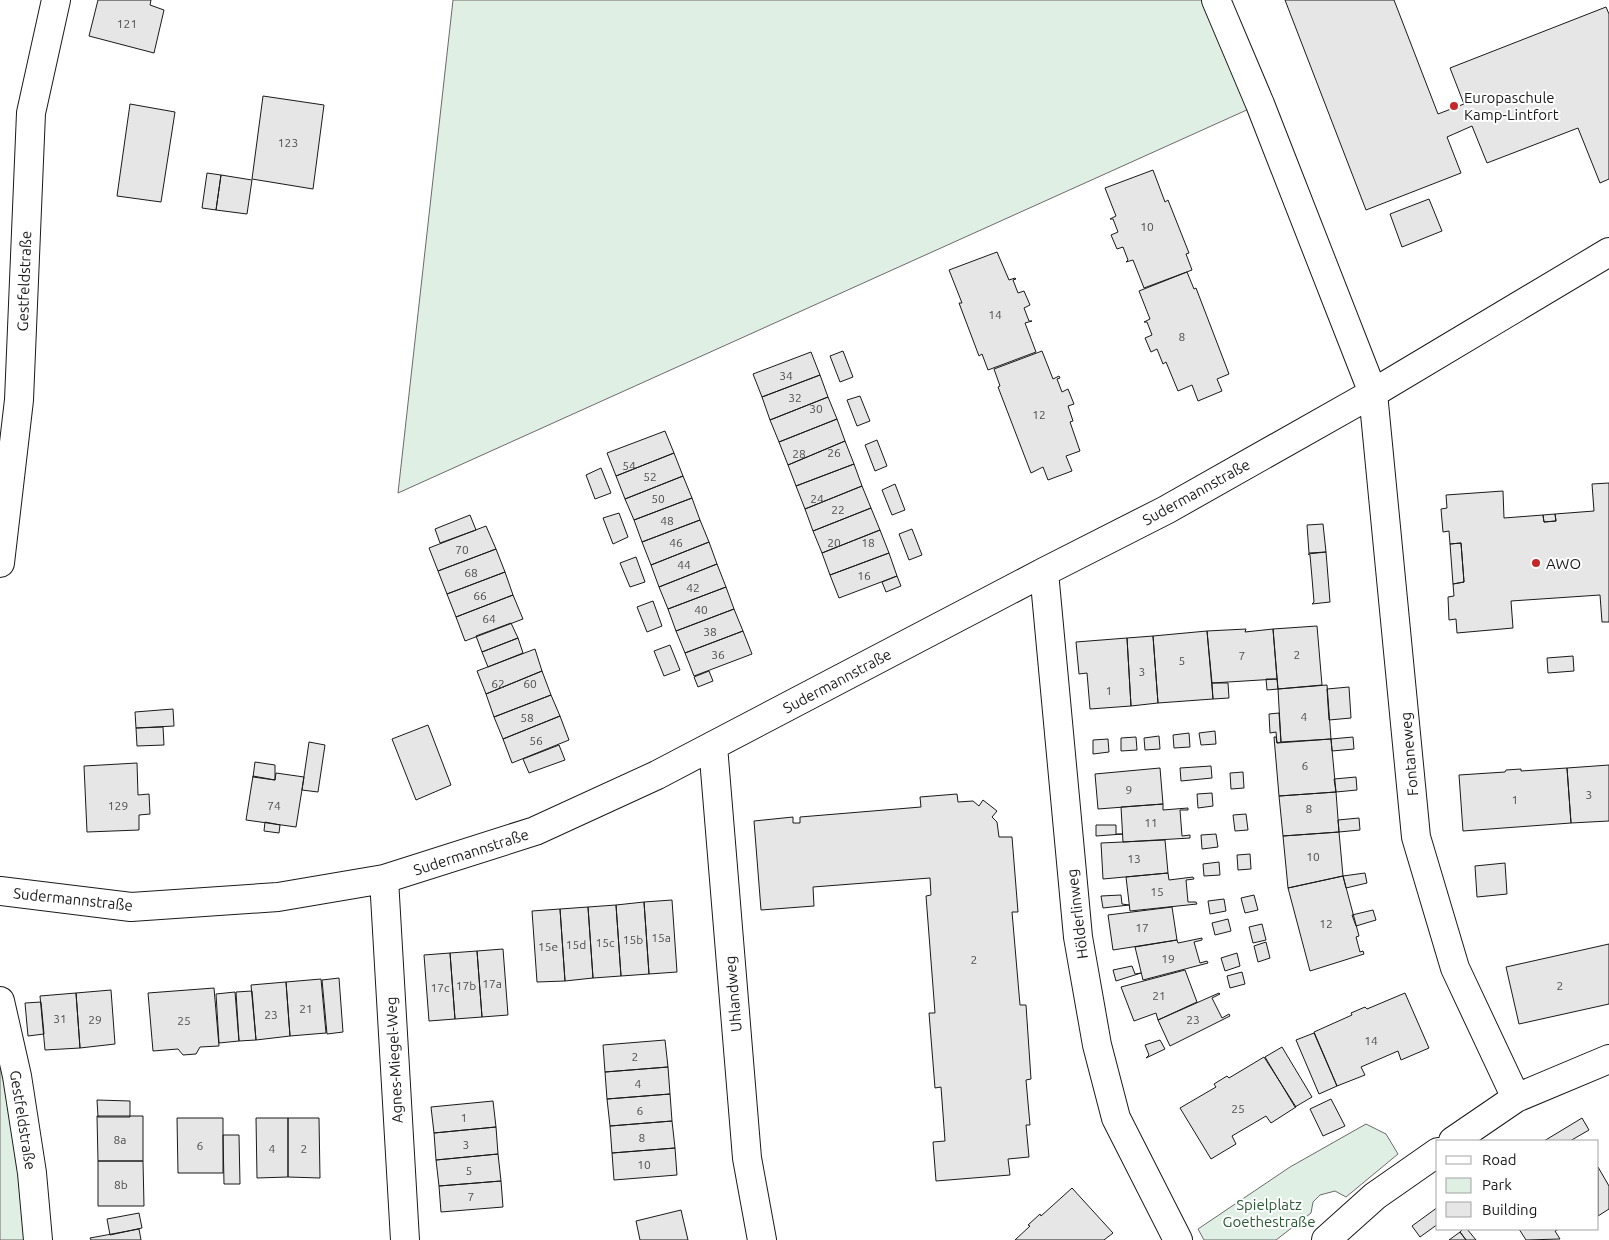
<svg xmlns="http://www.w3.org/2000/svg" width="1609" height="1240" font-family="Ubuntu,sans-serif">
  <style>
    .green { fill: #e0efe3; stroke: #6a6a6a }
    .building { fill: #e6e6e6; stroke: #1a1a1a }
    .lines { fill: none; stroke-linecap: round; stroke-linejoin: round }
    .street-casing { stroke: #1a1a1a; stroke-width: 30 }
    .street { stroke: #fff; stroke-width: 28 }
    .poi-dot { fill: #c62828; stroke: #fff; stroke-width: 2 }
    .labels { text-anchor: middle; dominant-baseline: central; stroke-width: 4; stroke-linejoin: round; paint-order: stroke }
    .number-label { font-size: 12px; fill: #4d4d4d }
    .poi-label { font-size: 15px; fill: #1a1a1a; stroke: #fff; text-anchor: start }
    .street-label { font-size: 15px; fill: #1a1a1a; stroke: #fff }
    .park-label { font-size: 15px; fill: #2b5a34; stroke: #fff }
  </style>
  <rect width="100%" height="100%" fill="#fff"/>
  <path class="green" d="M453 0H1216L1260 104 398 493Z
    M0 1019 38 1240H0Z
    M1366 1124 1386 1134 1398 1154 1346 1197 1335 1191 1320 1195 1313 1202 1311 1213 1276 1240H1204L1198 1229 1290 1167Z"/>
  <path class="building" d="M98 0H151L150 5 164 10 154 53 89 36Z
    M1285 0H1394L1438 114 1464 104 1450 68 1606 7 1609 14V179L1600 183 1578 128 1487 163 1472 126 1447 137 1461 173 1366 210Z
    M263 96 324 105 313 189 252 179Z
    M130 104 175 112 161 202 117 196Z
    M1153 170 1165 202 1168 200 1189 253 1186 254 1192 270 1144 288 1133 260 1126 262 1128 260 1123 247 1117 249 1111 235 1118 232 1113 219H1110L1116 216 1105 188Z
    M207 173 221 175 216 210 202 208Z
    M221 175 252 180 247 214 216 210Z
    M1429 199 1442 231 1402 247 1390 214Z
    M997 252 1009 280 1015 278 1016 279 1013 280 1018 293 1024 291 1030 305 1024 308 1029 321H1032L1025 323 1036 352 988 370 982 354 979 356 959 303H962L949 270Z
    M1187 272 1194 289 1196 288 1229 374 1217 379 1222 391 1198 401 1192 385 1178 391 1166 362 1163 364 1157 349 1151 352 1145 338 1152 335 1147 322H1144L1150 319 1139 291Z
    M843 351 853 377 840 382 830 356Z
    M1042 351 1053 379 1059 376 1060 378 1057 379 1062 392 1068 389 1074 404 1068 406 1073 421 1070 422 1080 451 1066 456 1072 471 1048 480 1043 467 1031 473 998 387 1000 386 994 369Z
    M811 352 820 375 762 397 753 374Z
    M820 375 828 397 770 420 762 397Z
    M860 396 870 421 857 426 847 400Z
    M828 397 837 419 779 442 770 420Z
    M837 419 845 441 788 465 779 442Z
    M665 431 674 453 616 476 607 453Z
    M877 440 887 466 875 471 865 445Z
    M845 441 854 464 796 486 788 465Z
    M674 453 683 476 625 499 616 476Z
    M854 464 862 486 805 509 796 486Z
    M601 468 611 493 595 499 586 475Z
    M683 476 692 498 634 520 625 499Z
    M1609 483V622H1602L1600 595 1511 601 1513 628 1457 633 1456 619 1449 620 1448 597 1454 596 1453 584 1464 582 1461 543 1450 544 1449 531 1443 532 1441 509 1447 508 1446 495 1503 491 1504 518 1543 515 1544 522 1556 521 1555 514 1594 511 1592 484Z
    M895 484 905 510 892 515 882 490Z
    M862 486 871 508 813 531 805 509Z
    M692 498 700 520 642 542 634 520Z
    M871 508 880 530 822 553 813 531Z
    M619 513 628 537 613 544 603 518Z
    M1555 514 1556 521 1544 522 1543 515Z
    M470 515 476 530 440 543 435 529Z
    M700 520 709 542 651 565 642 542Z
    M1323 524 1326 552 1309 553 1307 525Z
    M486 526 496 549 438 571 429 548Z
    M912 529 922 555 909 560 899 534Z
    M880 530 889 553 830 575 822 553Z
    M709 542 717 564 659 587 651 565Z
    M1461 543 1464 582 1453 584 1450 544Z
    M496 549 505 572 447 594 438 571Z
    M1326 552 1330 602 1312 604 1314 602 1312 578 1310 555 1308 554Z
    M889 553 897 576 839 598 830 575Z
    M636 557 645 582 630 587 620 563Z
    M717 564 726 587 668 609 659 587Z
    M505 572 513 595 456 617 447 594Z
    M897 576 901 586 886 592 882 582Z
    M726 587 734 609 676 631 668 609Z
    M513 595 523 619 465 641 456 617Z
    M653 601 662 626 647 632 637 607Z
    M734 609 743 631 685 653 676 631Z
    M511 623 518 638 482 652 476 636Z
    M1317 626 1322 685 1278 689 1273 629Z
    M1246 629 1245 632 1273 629 1277 679 1212 683 1207 631Z
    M743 631 752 654 694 676 685 653Z
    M1207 631 1213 699 1158 703 1153 636Z
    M1153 636 1158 703 1131 706 1127 638Z
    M518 638 523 653 488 667 482 652Z
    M1127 638 1131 706 1090 709 1087 673 1079 674 1076 642Z
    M670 645 680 670 664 676 654 651Z
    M535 649 542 671 486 694 477 671Z
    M1573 656 1574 671 1548 673 1547 658Z
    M542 671 551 695 494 717 486 694Z
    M709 671 713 681 698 687 694 677Z
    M1266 679H1277L1278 689 1267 690Z
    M1212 683H1228L1229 698 1213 699Z
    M1327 685 1331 739 1281 742 1278 689Z
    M1349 687 1351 718 1329 720 1327 689Z
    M551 695 560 716 503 739 494 717Z
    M173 709 174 726 136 728 135 712Z
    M1279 713 1281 742 1277 743 1276 732 1270 733 1269 714Z
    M560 716 569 740 512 763 503 739Z
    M428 725 451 785 416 800 392 739Z
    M163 727 164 745 137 746 136 728Z
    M1215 731 1216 744 1201 745 1199 733Z
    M1189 733 1190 747 1174 748 1173 735Z
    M1159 736 1160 749 1145 750 1144 738Z
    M1136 737 1137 750 1121 751V738Z
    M1274 737H1276L1277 743 1331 739 1336 792 1279 796Z
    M1353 737 1354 749 1332 751 1331 739Z
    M1108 739 1109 752 1093 754V740Z
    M309 742 325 745 318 792 302 790Z
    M559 745 565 760 529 773 523 759Z
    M255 762 275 765V780L253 777Z
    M137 763 138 795 149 794 150 814 139 815V830L87 832 84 766Z
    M1609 765V821L1571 823 1567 768Z
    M1211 766 1212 778 1181 781 1180 768Z
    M1160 768 1163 804 1098 809 1095 774Z
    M1567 768 1571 823 1463 831 1459 775 1505 772 1506 770 1521 769V771Z
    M1243 772 1244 788 1231 789 1230 773Z
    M276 773 304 777 296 827 246 820 253 776 275 780Z
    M1356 777 1357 790 1336 792 1334 779Z
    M1336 792 1339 832 1283 836 1279 796Z
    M1212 793 1213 806 1198 808 1197 794Z
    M957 794 958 802 973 801 979 806 983 800 997 811 992 817 997 822 999 837H1012L1018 912H1012L1020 1005H1026L1031 1079 1026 1080 1030 1125H1026L1029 1157 1008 1159 1010 1175 936 1181 933 1142 945 1141 941 1087 935 1088 929 1013H935L926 896 931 895 930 878 813 887 814 906 761 910 754 821 793 817V823H800V817L921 807 920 797Z
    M1163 804V810L1188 808V810H1180L1182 836 1190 835V838L1123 842 1121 807Z
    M1246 814 1248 830 1235 831 1233 815Z
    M1359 818 1360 830 1339 832 1338 820Z
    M265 822 280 825 279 833 264 831Z
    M1096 825H1116V834H1123L1096 836Z
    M1339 832 1343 876 1288 888 1283 836Z
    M1216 834 1218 847 1202 849 1201 835Z
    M1165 840 1168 873 1103 879 1101 843Z
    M1250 854 1251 869 1238 870 1237 855Z
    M1219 862 1220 875 1204 876 1203 864Z
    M1505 863 1507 894 1477 897 1475 866Z
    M1168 873 1169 880 1193 877 1194 879 1186 880 1188 902H1196L1197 904 1130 911 1126 877Z
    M1365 873 1367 883 1346 888 1343 876Z
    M1343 876 1359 936 1356 937 1360 952 1363 951 1364 954 1310 971 1288 888Z
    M1121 895 1122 904 1129 905 1103 908 1101 896Z
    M1254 895 1258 910 1245 913 1241 898Z
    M1224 899 1226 911 1210 914 1208 901Z
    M672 900 677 972 649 974 644 902Z
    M644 902 649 974 621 976 616 905Z
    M616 905 621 976 593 978 588 907Z
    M588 907 593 978 565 981 560 909Z
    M1172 907 1177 940 1113 950 1108 915Z
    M560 909 565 981 537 982 532 911Z
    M1373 910 1376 920 1356 926 1352 915Z
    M1228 919 1231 931 1215 935 1212 923Z
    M1262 924 1266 940 1253 943 1249 927Z
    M1202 938V940L1194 942 1200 963 1207 961 1208 963 1143 980 1135 947 1177 940 1178 943Z
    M1266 942 1270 958 1258 962 1254 946Z
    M1609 944V1004L1519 1024 1506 967Z
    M503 949 508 1015 482 1017 477 951Z
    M477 951 482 1017 455 1019 450 953Z
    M450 953 455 1019 429 1021 424 955Z
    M1237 953 1240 966 1225 971 1221 958Z
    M1132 966 1135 974 1141 973 1116 981 1113 970Z
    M1185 970 1197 1002 1158 1020 1156 1013 1134 1021 1121 987Z
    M1242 972 1245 984 1230 988 1227 976Z
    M339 978 343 1032 327 1034 322 980Z
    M321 979 326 1033 290 1036 286 982Z
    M286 982 290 1036 256 1040 251 985Z
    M214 988 219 1046 200 1047 196 1054 183 1055 178 1049 153 1051 148 993Z
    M111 990 115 1044 80 1048 76 993Z
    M252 991 256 1040 239 1041 236 992Z
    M235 992 239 1041 219 1043 216 994Z
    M76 993 80 1048 45 1050 40 996Z
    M1219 993 1220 994 1212 998 1222 1018 1229 1014 1230 1016 1170 1046 1158 1020Z
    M1405 993 1429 1048 1401 1060 1398 1051 1361 1067 1365 1075 1337 1086 1314 1032 1352 1015 1351 1013 1365 1007 1367 1009Z
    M41 1002 44 1034 28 1036 25 1003Z
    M1314 1033 1337 1086 1319 1094 1296 1040Z
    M665 1040 668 1067 605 1072 603 1045Z
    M1160 1040 1165 1049 1146 1058 1149 1055 1145 1045Z
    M1282 1047 1312 1097 1295 1107 1265 1057Z
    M1264 1057 1296 1107 1271 1123 1266 1116 1232 1136 1236 1144 1211 1159 1180 1108 1216 1087 1214 1084 1227 1076 1229 1078Z
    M668 1067 670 1094 607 1099 605 1072Z
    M670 1094 672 1121 610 1126 607 1099Z
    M1331 1099 1345 1126 1323 1136 1310 1109Z
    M97 1100 130 1101V1117H98Z
    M493 1101 496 1127 434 1133 431 1107Z
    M97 1116H143V1161H98Z
    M177 1118H223V1173H178Z
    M256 1118H288V1177L257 1178Z
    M288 1118H319L320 1178 288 1177Z
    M1582 1118 1589 1130 1570 1141H1544Z
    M672 1121 675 1148 612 1153 610 1126Z
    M496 1127 498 1154 436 1160 434 1133Z
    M223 1135H239L240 1184H224Z
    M675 1148 677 1175 614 1180 612 1153Z
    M498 1154 501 1181 439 1186 436 1160Z
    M98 1161H143L144 1206H98Z
    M1598 1167 1609 1186V1209L1598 1216Z
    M501 1181 503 1207 441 1212 439 1186Z
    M1072 1188 1113 1233 1104 1240H1015L1030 1226 1028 1225 1040 1214 1041 1216Z
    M1438 1207V1224L1420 1237 1412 1226Z
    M681 1210 688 1240H640L636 1221Z
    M139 1213 142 1228 110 1235 107 1219Z
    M139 1229 141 1240H91L90 1238Z
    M1463 1229H1467L1476 1240H1466L1460 1232Z
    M1519 1229H1559L1555 1231 1560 1239 1526 1240Z
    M1460 1232 1466 1240H1449Z"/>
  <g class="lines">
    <g class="street-casing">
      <path id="street" d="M1216 0 1260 104 1373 393 1416 837 1455 968 1516 1098
        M0 563 19 400 31 113 56 0
        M1044 572 1078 937 1097 1045 1116 1118 1178 1240
        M713 746 747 1158 762 1240
        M384 879 405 1240
        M0 891 131 907 278 897 384 879 535 831 657 775 1044 572 1166 510 1373 393 1609 252
        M0 1001 17 1076 32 1173 38 1240
        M1453 1141 1516 1098 1609 1059
        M1326 1240 1375 1196 1438 1152"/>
    </g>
    <use href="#street" class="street"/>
  </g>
  <g class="poi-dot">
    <circle cx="1454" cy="106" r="5"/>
    <circle cx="1536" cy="563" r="5"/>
  </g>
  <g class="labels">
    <g class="number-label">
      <text x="127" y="23">121</text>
      <text x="288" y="142">123</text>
      <text x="1147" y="226">10</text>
      <text x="995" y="314">14</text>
      <text x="1182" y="336">8</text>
      <text x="786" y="375">34</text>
      <text x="795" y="397">32</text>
      <text x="816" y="408">30</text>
      <text x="1039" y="414">12</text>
      <text x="834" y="452">26</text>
      <text x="799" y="453">28</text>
      <text x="629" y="465">54</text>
      <text x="650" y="476">52</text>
      <text x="658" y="498">50</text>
      <text x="817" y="498">24</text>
      <text x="838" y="509">22</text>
      <text x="667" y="520">48</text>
      <text x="676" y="542">46</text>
      <text x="834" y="542">20</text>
      <text x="868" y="542">18</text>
      <text x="462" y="549">70</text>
      <text x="684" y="564">44</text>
      <text x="471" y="572">68</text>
      <text x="864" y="575">16</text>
      <text x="693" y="587">42</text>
      <text x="480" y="595">66</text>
      <text x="701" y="609">40</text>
      <text x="489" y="618">64</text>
      <text x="710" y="631">38</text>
      <text x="718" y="654">36</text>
      <text x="1297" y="654">2</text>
      <text x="1242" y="655">7</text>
      <text x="1182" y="660">5</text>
      <text x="1142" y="671">3</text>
      <text x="498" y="683">62</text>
      <text x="530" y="683">60</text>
      <text x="1109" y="690">1</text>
      <text x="1304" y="716">4</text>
      <text x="527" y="717">58</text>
      <text x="536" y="740">56</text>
      <text x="1305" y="765">6</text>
      <text x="1129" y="789">9</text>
      <text x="1589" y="794">3</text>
      <text x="1515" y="799">1</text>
      <text x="118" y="805">129</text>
      <text x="274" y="805">74</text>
      <text x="1309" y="808">8</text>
      <text x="1151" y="822">11</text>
      <text x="1313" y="856">10</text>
      <text x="1134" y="858">13</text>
      <text x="1157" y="891">15</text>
      <text x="1326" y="923">12</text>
      <text x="1142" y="927">17</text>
      <text x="661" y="937">15a</text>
      <text x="633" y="939">15b</text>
      <text x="605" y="942">15c</text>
      <text x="576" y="944">15d</text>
      <text x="548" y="946">15e</text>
      <text x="1168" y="958">19</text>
      <text x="974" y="959">2</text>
      <text x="492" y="983">17a</text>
      <text x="466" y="985">17b</text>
      <text x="1560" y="985">2</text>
      <text x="440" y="987">17c</text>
      <text x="1159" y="995">21</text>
      <text x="306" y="1008">21</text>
      <text x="271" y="1014">23</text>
      <text x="60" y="1018">31</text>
      <text x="95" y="1019">29</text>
      <text x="1193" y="1019">23</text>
      <text x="184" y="1020">25</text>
      <text x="1371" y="1040">14</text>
      <text x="635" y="1056">2</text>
      <text x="638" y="1083">4</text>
      <text x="1238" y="1108">25</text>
      <text x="640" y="1110">6</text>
      <text x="464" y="1117">1</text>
      <text x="642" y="1137">8</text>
      <text x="120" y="1139">8a</text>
      <text x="466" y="1144">3</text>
      <text x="200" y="1145">6</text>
      <text x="272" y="1148">4</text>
      <text x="304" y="1148">2</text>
      <text x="644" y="1164">10</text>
      <text x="469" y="1170">5</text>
      <text x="121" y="1184">8b</text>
      <text x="471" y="1196">7</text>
    </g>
    <g class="poi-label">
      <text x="1464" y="97">Europaschule<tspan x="1464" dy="17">Kamp-Lintfort</tspan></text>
      <text x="1546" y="563">AWO</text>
    </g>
    <g class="street-label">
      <text transform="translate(24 281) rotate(-88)">Gestfeldstraße</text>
      <text transform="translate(1196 492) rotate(-29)">Sudermannstraße</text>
      <text transform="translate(837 681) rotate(-28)">Sudermannstraße</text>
      <text transform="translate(1409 754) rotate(-95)">Fontaneweg</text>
      <text transform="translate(471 852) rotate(-18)">Sudermannstraße</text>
      <text transform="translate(73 899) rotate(6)">Sudermannstraße</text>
      <text transform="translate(1077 914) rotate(-97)">Hölderlinweg</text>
      <text transform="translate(733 994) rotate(-95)">Uhlandweg</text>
      <text transform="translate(394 1060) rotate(-93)">Agnes-Miegel-Weg</text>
      <text transform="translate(23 1120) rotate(81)">Gestfeldstraße</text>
    </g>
    <g class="park-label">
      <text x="1269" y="1204">Spielplatz<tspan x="1269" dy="17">Goethestraße</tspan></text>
    </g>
  </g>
  <rect x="1436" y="1140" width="162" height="90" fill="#ffffff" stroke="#a3a3a3"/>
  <rect x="1446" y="1156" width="25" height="8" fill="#ffffff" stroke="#a3a3a3"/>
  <text x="1482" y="1165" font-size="15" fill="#1a1a1a">Road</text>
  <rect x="1446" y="1178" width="25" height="15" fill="#e0efe3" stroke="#a3a3a3"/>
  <text x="1482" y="1190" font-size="15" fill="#1a1a1a">Park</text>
  <rect x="1446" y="1202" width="25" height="15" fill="#e6e6e6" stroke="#a3a3a3"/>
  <text x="1482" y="1215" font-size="15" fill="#1a1a1a">Building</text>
</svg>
